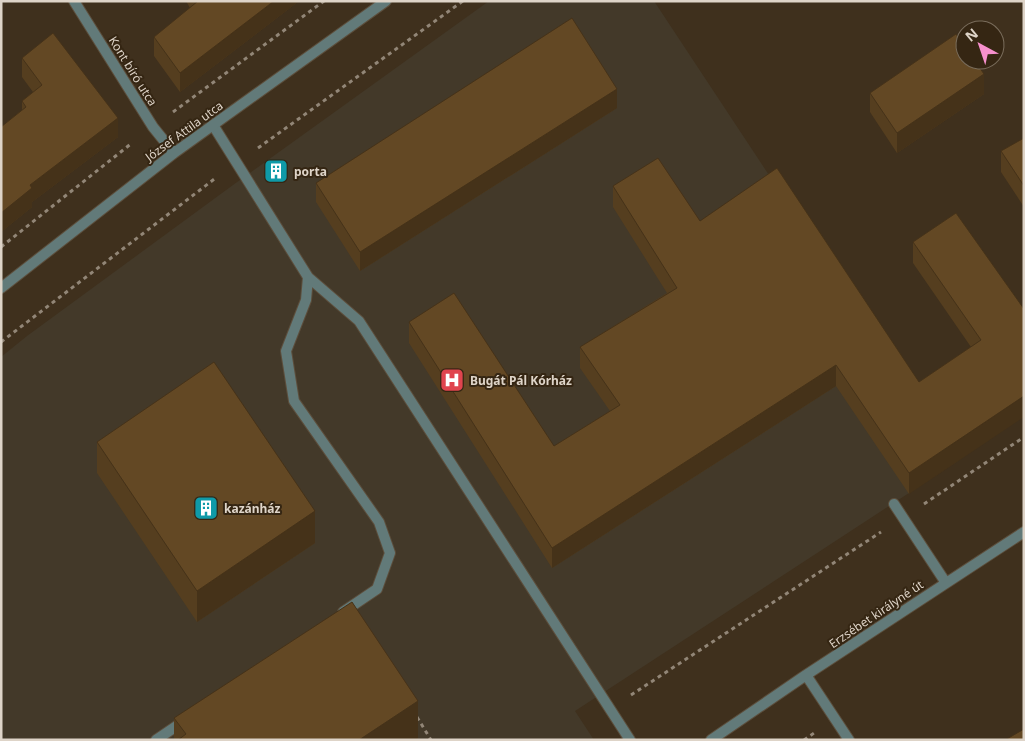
<svg xmlns="http://www.w3.org/2000/svg" width="1025" height="741" font-family="'Noto Sans',sans-serif">
  <style>
    .medical { fill: #433929 }
    .lines { fill: none; stroke-linecap: round; stroke-linejoin: round }
    .service-casing { stroke: #5c4e3c; stroke-width: 12 }
    .minor-casing { stroke: #5c4e3c; stroke-width: 12 }
    .path { stroke: #928677; stroke-width: 3; stroke-dasharray: 4 4; stroke-linecap: butt }
    .service { stroke: #627a79; stroke-width: 10 }
    .minor { stroke: #627a79; stroke-width: 10 }
    .wall { fill: #553e1f }
    .shaded-wall { fill: #453219 }
    .building { fill: #634824; stroke: #453219 }
    .labels { text-anchor: middle; dominant-baseline: central; stroke-width: 4; stroke-linejoin: round; paint-order: stroke }
    .street-label { font-size: 12px; fill: #ded4c8; stroke: #352613 }
    .poi-label { font-size: 12px; font-weight: bold; fill: #ded4c8; stroke: #352613; text-anchor: start }
  </style>
  <rect width="100%" height="100%" fill="#3f301d"/>
  <path class="medical" d="M489 1H654L958 461 575 711 594 740H1V357L27 336 233 185Z"/>
  <g class="lines">
    <g class="service-casing">
      <path id="service" d="M213 125 308 277 306 300 286 351 294 401 379 522 390 553 377 589 343 612
        M308 277 359 321 630 740
        M156 740 184 721"/>
    </g>
    <g class="minor-casing">
      <path id="minor" d="M74 1 153 127 174 153
        M1 288 174 153 386 1
        M894 504 946 583
        M711 740 806 675
        M849 740 806 675 1024 532"/>
    </g>
    <path class="path" d="M173 112 324 1
      M258 148 463 1
      M1 247 132 143
      M1 342 217 177
      M924 504 1024 437
      M631 695 881 532
      M417 717 431 740
      M804 740 814 733"/>
    <use href="#service" class="service"/>
    <use href="#minor" class="minor"/>
  </g>
  <path class="wall" d="M186 1H299L180 92 154 56V37L190 8Z
    M22 58 118 137 32 202V207L1 232V127L22 110V101L33 92 22 77Z
    M870 93 984 94 897 153 870 112Z
    M617 108 360 271 316 202V183Z
    M1024 138V207L1001 172V151Z
    M613 186 700 221 919 382 971 347 913 263V242L1024 309 909 494 836 386 552 568 409 343V322L554 446 610 411 580 368V347L667 293 613 207Z
    M97 442 315 543 197 622 97 473Z
    M174 718 418 738 416 740H174Z"/>
  <path class="shaded-wall" d="M274 1H299L180 92V73Z
    M984 74V94L897 153V133Z
    M617 89V108L360 271V252Z
    M118 118V137L32 202V207L1 232V213L30 185Z
    M836 365V386L552 568V548Z
    M1024 396V417L909 494V473Z
    M315 511V543L197 622V591Z
    M418 701V738L416 740H359Z"/>
  <path class="building" d="M198 1H274L180 73 154 37Z
    M572 18 617 89 360 252 316 183Z
    M53 33 118 118 30 185 32 188 1 213V127L26 107 22 101 42 85 22 58Z
    M956 34 965 47V60H974L984 74 897 133 870 93Z
    M1024 138V186L1001 151Z
    M658 158 700 221 777 168 919 382 981 340 913 242 956 213 1024 309V396L909 473 836 365 552 548 409 322 454 293 554 446 620 405 580 347 677 288 613 186Z
    M214 362 315 511 197 591 97 442Z
    M352 602 418 701 359 740H178L186 734 174 718Z
    M1024 729V740H1005Z"/>
  <defs>
    <g id="building-square" transform="scale(1.25)"><rect x="-9" y="-9" width="18" height="18" rx="4" fill="#0f9aa8" stroke="#352613"/><path d="M-4-6H4V6H1V3H-1V6H-4ZM-2.5-4.3h1.7v1.8h-1.7ZM.8-4.3h1.7v1.8H.8ZM-2.5-1h1.7V.8h-1.7ZM.8-1h1.7V.8H.8Z" fill="#fff"/></g>
    <g id="hospital-square" transform="scale(1.25)"><rect x="-9" y="-9" width="18" height="18" rx="4" fill="#e0444e" stroke="#352613"/><path d="M-5-5h3v3.5h4V-5h3V5h-3V1.5h-4V5h-3Z" fill="#fff"/></g>
  </defs>
  <g fill-rule="evenodd">
    <use href="#building-square" x="276" y="171"/>
    <use href="#hospital-square" x="452" y="380"/>
    <use href="#building-square" x="206" y="508"/>
  </g>
  <g class="labels">
    <g class="street-label">
      <text transform="translate(133 71) rotate(58)">Kont bíró utca</text>
      <text transform="translate(184 131) rotate(-36)">József Attila utca</text>
      <text transform="translate(876 614) rotate(-34)">Erzsébet királyné út</text>
    </g>
    <g class="poi-label">
      <text x="294" y="171">porta</text>
      <text x="470" y="380">Bugát Pál Kórház</text>
      <text x="224" y="508">kazánház</text>
    </g>
  </g>
  <rect width="1025" height="741" fill="none" stroke="#ded4c8" stroke-width="5"/>
  <g transform="translate(980 45) rotate(320)"><circle r="24" fill="#352613" stroke="#796c5b"/>
  <path d="M0-4L9 19L0 12L-9 19Z" fill="#f790cd"/>
  <text y="-8" font-size="14" font-weight="bold" text-anchor="middle" fill="#ded4c8">N</text>
  </g>
</svg>
